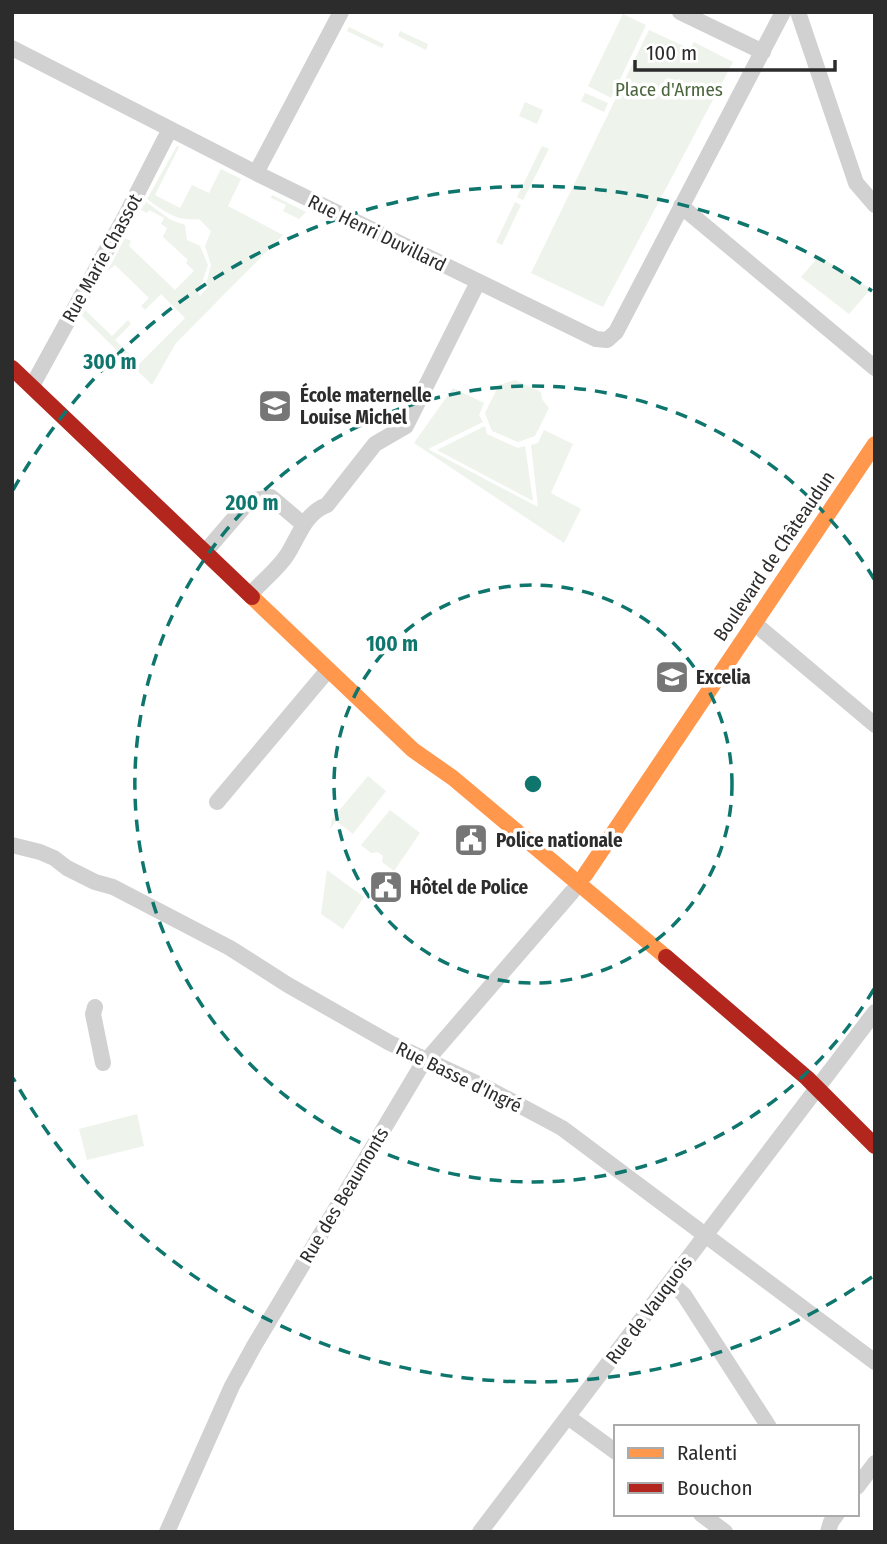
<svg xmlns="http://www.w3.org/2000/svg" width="887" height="1544" font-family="'Fira Sans Condensed',sans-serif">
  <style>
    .green { fill: #eef3eb }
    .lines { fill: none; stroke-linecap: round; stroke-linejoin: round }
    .street { stroke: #d1d1d1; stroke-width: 16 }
    .slow { stroke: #ff974d; stroke-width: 16 }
    .jam { stroke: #b3261e; stroke-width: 16 }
    .ring { fill: none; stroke: #0f766e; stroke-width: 3.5; stroke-dasharray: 12 9 }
    .labels { text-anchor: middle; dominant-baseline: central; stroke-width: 7; stroke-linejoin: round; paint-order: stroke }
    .park-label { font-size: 19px; fill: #4b663c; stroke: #fff }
    .street-label { font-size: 19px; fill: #2c2c2c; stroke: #fff }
    .poi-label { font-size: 19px; font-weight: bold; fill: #2c2c2c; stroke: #fff; text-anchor: start }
    .centre { fill: #0f766e; stroke: #fff; stroke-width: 3.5 }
    .ring-label { font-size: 21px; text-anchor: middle; font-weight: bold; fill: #0f766e; stroke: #fff; stroke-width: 7; stroke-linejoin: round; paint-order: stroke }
  </style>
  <rect width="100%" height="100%" fill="#fff"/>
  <path class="green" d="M623 14 646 25 611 98 588 86Z
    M349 27 384 44 382 48 347 31Z
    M649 30 690 49 694 42 733 62 603 307 531 273Z
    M400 31 428 44 426 50 398 36Z
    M585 93 608 103 604 112 581 101Z
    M525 102 543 110 537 124 519 116Z
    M177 146 179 147 155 195 180 208 192 185 209 193 221 169 241 179 228 206 283 235 176 343 152 385 82 316 85 310 112 336 128 320 131 324 115 340 139 364 185 318 161 294 145 310 141 306 149 298 115 265 107 272 125 238 131 241 129 246 175 290 194 271 186 263 188 260 163 237 167 228 161 224 164 218 149 210 147 213 141 210 146 202 171 220 185 225 187 240 200 246 208 265 198 294 200 296 208 287 206 285 211 265 205 246 211 231 199 219C177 222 165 212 147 199Z
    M542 146 549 149 523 200 517 197Z
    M272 195 306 212 299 219 283 211 286 205 271 198Z
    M515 202 521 205 502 245 496 242Z
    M819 256 871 289 849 314 801 277Z
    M515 380 541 392 542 399 549 408 535 436 518 442 492 431 485 413 499 385Z
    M453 388 484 403 479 415 483 422 428 449 538 507 531 445 538 443 544 430 573 444 551 493 581 509 564 543 414 443Z
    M485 426 487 434 518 448 525 446 533 501 437 450Z
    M368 776 386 791 353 834 336 821 330 829 332 819Z
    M390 810 420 833 394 871 382 862 383 856 378 852 371 853 361 845Z
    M327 870 364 897 343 929 321 914Z
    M137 1114 144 1146 87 1160 79 1129Z"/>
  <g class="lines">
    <path class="street" d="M680 12 763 52
      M798 12 856 183 875 205
      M12 48 256 173 596 339 607 340 616 332 783 12
      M256 173 341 12
      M681 206 875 368
      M32 386 127 213 170 129
      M205 552 249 501 271 497 304 525
      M250 595C261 582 278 569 287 555 299 536 305 513 327 505L375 444 406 426 478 282
      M754 623 875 725
      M217 802 328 670
      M12 845 40 852 54 858 67 868 95 882 113 887 230 948 288 985 390 1043 489 1089 562 1128 875 1362
      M95 1007 93 1014 103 1063
      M670 1282 684 1295 769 1427
      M568 1417 616 1452
      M857 1487 875 1463
      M701 1514 725 1532
      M167 1532 232 1386 254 1346 420 1068 572 892
      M480 1532 875 1012
      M828 1532 831 1522 837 1514"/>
    <path class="slow" d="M252 597 413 750 453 778 666 957
      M585 875 875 444"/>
    <path class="jam" d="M12 368 252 597
      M666 957 807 1078 875 1146"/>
  </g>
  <g class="ring">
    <circle cx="533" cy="784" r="199"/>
    <path d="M874 989A398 398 0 1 1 874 579"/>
    <path d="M872 1277A598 598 0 0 1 13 1078M13 490A598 598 0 0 1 872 291"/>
  </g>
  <defs>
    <g id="school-square" transform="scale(1.75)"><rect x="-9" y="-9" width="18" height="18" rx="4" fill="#767676" stroke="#fff"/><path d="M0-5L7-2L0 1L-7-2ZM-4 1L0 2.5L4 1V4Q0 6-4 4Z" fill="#fff"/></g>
    <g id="university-square" transform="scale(1.75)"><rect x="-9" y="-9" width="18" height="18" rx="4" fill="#767676" stroke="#fff"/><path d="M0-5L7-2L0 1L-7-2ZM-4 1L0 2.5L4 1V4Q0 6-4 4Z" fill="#fff"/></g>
    <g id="civic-square" transform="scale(1.75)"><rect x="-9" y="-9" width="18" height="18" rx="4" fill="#767676" stroke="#fff"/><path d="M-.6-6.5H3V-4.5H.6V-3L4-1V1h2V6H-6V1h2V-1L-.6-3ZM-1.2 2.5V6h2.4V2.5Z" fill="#fff"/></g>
  </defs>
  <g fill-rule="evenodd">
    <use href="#school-square" x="275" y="406"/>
    <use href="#university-square" x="672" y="677"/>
    <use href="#civic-square" x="471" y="840"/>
    <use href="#civic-square" x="386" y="887"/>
  </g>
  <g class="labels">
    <g class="park-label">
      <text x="669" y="89">Place d'Armes</text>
    </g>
    <g class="street-label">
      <text transform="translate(377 233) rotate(26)">Rue Henri Duvillard</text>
      <text transform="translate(102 258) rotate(-61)">Rue Marie Chassot</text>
      <text transform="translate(774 556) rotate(-56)">Boulevard de Châteaudun</text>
      <text transform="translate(459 1077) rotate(26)">Rue Basse d'Ingré</text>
      <text transform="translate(344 1195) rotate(-59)">Rue des Beaumonts</text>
      <text transform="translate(649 1310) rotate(-53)">Rue de Vauquois</text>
    </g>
    <g class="poi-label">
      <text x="300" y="395">École maternelle<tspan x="300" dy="22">Louise Michel</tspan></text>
      <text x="696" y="677">Excelia</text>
      <text x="496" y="840">Police nationale</text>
      <text x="410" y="887">Hôtel de Police</text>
    </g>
  </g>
  <circle cx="533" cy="784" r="10" class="centre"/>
  <g class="ring-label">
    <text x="110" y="369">300 m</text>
    <text x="252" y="510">200 m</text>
    <text x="392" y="651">100 m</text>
  </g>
  <rect width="887" height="1544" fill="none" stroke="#2c2c2c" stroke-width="28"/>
  <rect x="614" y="1425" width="245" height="91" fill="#ffffff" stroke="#ababab" stroke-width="2"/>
  <rect x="628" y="1448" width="35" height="10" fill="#ff974d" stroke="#ababab" stroke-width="2"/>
  <text x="677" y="1460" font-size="21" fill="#2c2c2c">Ralenti</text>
  <rect x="628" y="1483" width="35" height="10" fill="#b3261e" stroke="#ababab" stroke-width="2"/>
  <text x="677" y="1495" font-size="21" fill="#2c2c2c">Bouchon</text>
  <path d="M635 60v10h200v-10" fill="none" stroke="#2c2c2c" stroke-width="3.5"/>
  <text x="646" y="60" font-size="21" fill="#2c2c2c" stroke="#ffffff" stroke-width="5" paint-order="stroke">100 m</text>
</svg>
